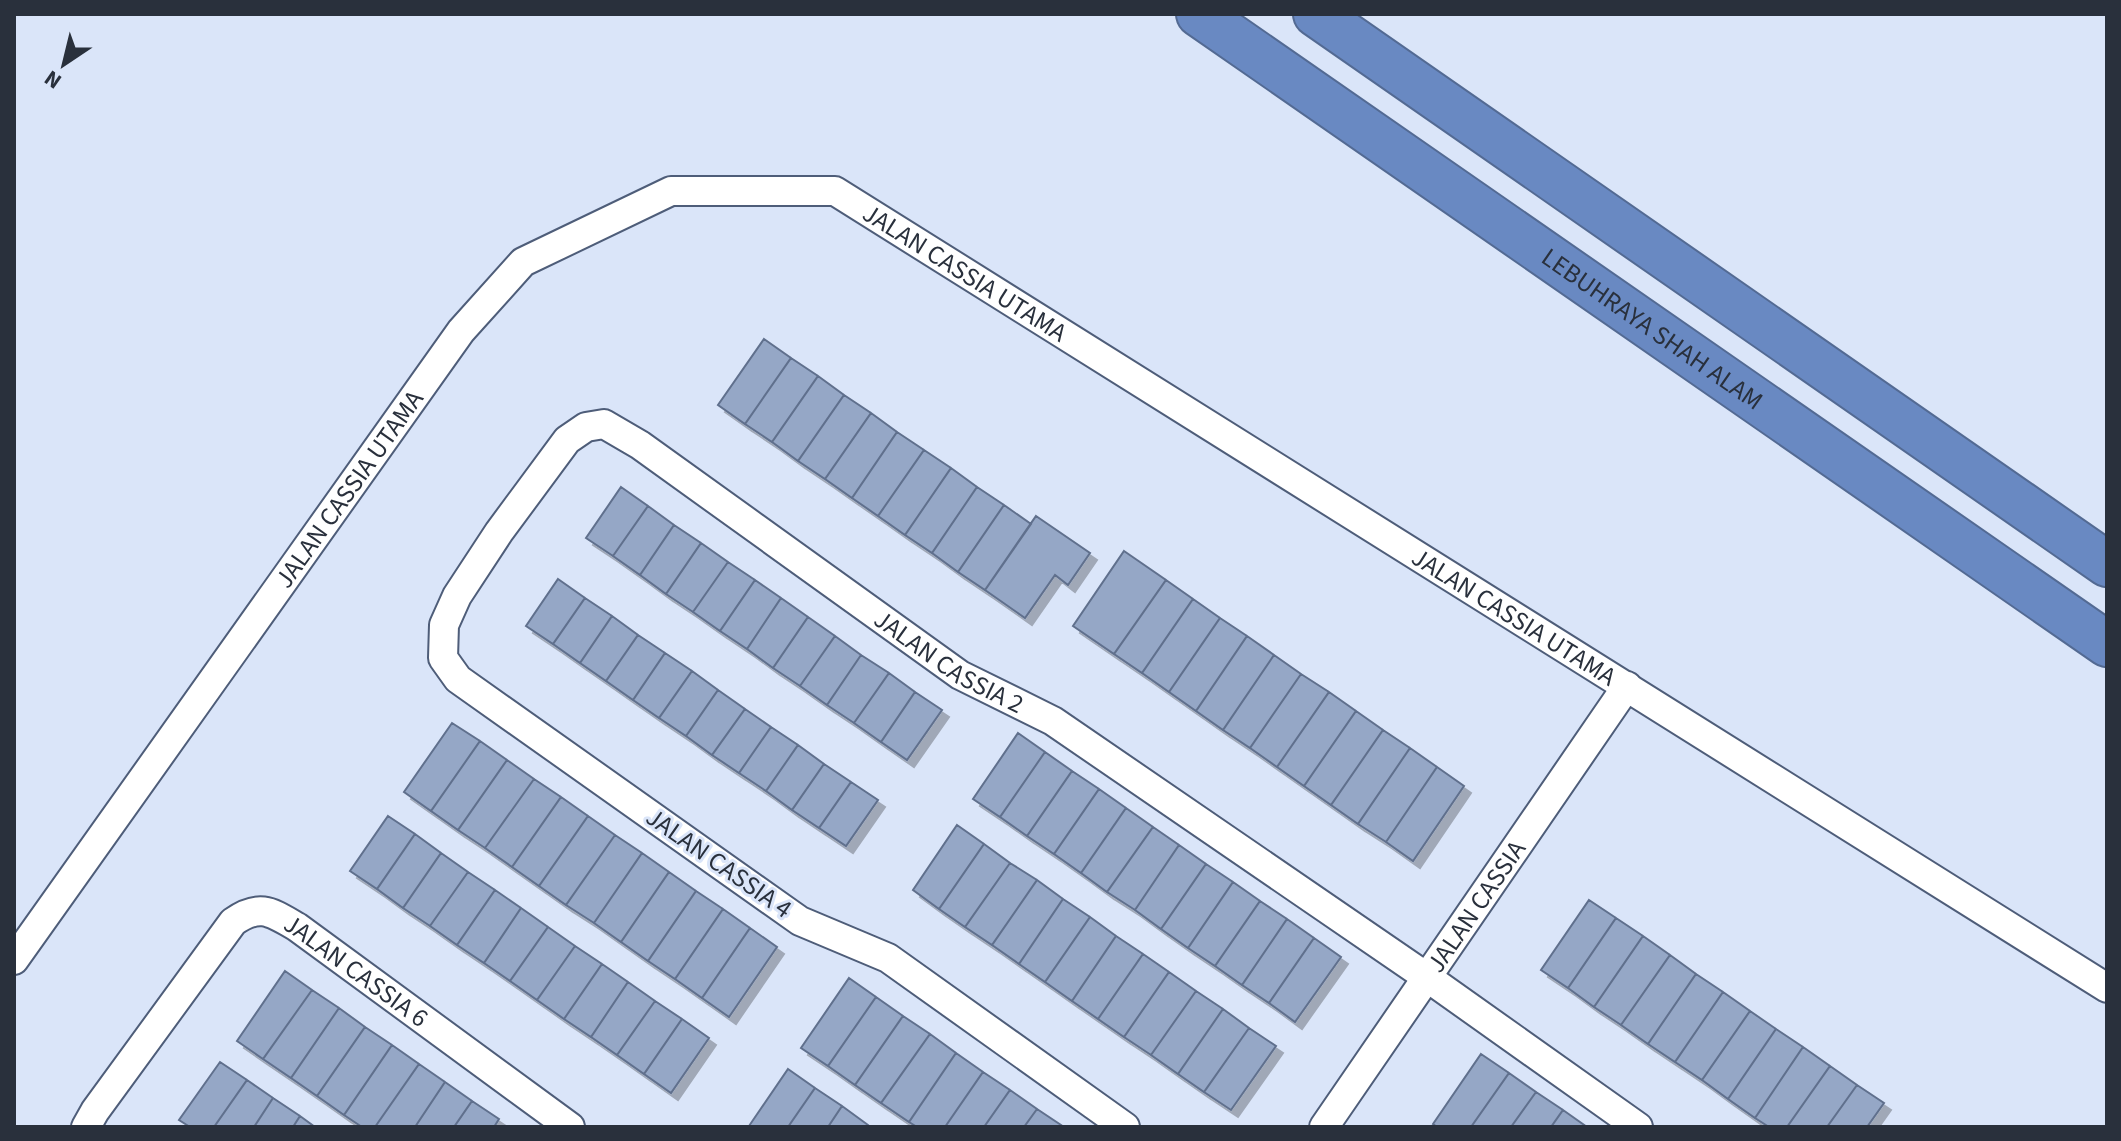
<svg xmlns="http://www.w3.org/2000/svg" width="2121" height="1141" font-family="'Source Sans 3',sans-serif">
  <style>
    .building { fill: #95a7c6; stroke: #60708d; stroke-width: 2; filter: url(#shadow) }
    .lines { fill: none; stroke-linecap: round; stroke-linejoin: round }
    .street-casing { stroke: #4e5d79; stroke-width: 32 }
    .highway-casing { stroke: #536a93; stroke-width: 48 }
    .street { stroke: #fff; stroke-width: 28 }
    .highway { stroke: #6989c2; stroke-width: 44 }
    .labels { text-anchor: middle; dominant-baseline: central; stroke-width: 6; stroke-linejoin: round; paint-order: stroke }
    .street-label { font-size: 26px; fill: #29303c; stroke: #dae5f9 }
  </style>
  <defs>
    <filter id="shadow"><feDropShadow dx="7" dy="7" stdDeviation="0" flood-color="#0004"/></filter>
  </defs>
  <rect width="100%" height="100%" fill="#dae5f9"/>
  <path class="building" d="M764 339 791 358 745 424 718 405Z
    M791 358 818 376 772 442 745 424Z
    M818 376 844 395 798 461 772 442Z
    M844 395 871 413 825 479 798 461Z
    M871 413 897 432 852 498 825 479Z
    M897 432 924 450 878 516 852 498Z
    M924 450 951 468 905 535 878 516Z
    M951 468 977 487 932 553 905 535Z
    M621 487 648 506 613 556 586 538Z
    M977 487 1004 505 958 572 932 553Z
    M1004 505 1031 524 985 590 958 572Z
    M648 506 674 525 640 575 613 556Z
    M1036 516 1090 553 1068 585 1055 575 1025 618 985 590Z
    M674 525 701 543 666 594 640 575Z
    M701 543 728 562 693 612 666 594Z
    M1124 551 1166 580 1114 654 1073 626Z
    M728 562 755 580 720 631 693 612Z
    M558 579 585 598 553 644 526 626Z
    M755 580 781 598 747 649 720 631Z
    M1166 580 1193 599 1142 673 1114 654Z
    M585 598 612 616 580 663 553 644Z
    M781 598 808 617 773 668 747 649Z
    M1193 599 1220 618 1169 692 1142 673Z
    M612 616 638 635 606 681 580 663Z
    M808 617 835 636 800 686 773 668Z
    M1220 618 1247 636 1196 711 1169 692Z
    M638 635 665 653 633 700 606 681Z
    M835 636 861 655 827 705 800 686Z
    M1247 636 1274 655 1223 730 1196 711Z
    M665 653 692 671 659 718 633 700Z
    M861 655 889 673 854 723 827 705Z
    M1274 655 1301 674 1250 748 1223 730Z
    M692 671 718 690 686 736 659 718Z
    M889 673 915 692 881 742 854 723Z
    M1301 674 1329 692 1277 767 1250 748Z
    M718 690 745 709 712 755 686 736Z
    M915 692 942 710 907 760 881 742Z
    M1329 692 1356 711 1304 786 1277 767Z
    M745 709 771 727 739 773 712 755Z
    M1356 711 1383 730 1331 805 1304 786Z
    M452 723 480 741 431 811 404 792Z
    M771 727 798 745 766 791 739 773Z
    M1383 730 1410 748 1358 824 1331 805Z
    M1018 733 1045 752 1000 817 973 799Z
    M480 741 507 760 458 830 431 811Z
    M798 745 824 764 792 810 766 791Z
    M1410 748 1437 767 1386 842 1358 824Z
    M1045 752 1072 771 1027 836 1000 817Z
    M507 760 534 779 485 848 458 830Z
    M824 764 851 782 819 828 792 810Z
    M1437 767 1464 786 1413 861 1386 842Z
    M1072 771 1099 789 1054 854 1027 836Z
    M534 779 561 797 512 867 485 848Z
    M851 782 878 800 846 846 819 828Z
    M1099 789 1126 808 1081 873 1054 854Z
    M561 797 588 816 539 886 512 867Z
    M1126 808 1153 827 1107 892 1081 873Z
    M388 816 415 834 377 889 350 871Z
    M588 816 615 835 566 905 539 886Z
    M957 825 984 844 939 909 913 890Z
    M1153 827 1179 845 1135 910 1107 892Z
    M415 834 441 853 403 908 377 889Z
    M615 835 642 853 594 923 566 905Z
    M984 844 1010 863 965 927 939 909Z
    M1179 845 1206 864 1161 929 1135 910Z
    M441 853 468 872 430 926 403 908Z
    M642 853 669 872 621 942 594 923Z
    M1010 863 1037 880 992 945 965 927Z
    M1206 864 1233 882 1188 948 1161 929Z
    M468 872 495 890 457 945 430 926Z
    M669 872 696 891 648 961 621 942Z
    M1037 880 1063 899 1019 964 992 945Z
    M1233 882 1260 901 1215 966 1188 948Z
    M495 890 521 908 484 963 457 945Z
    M696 891 723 909 675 979 648 961Z
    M1063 899 1090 917 1045 982 1019 964Z
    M1589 900 1616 918 1568 988 1541 970Z
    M1260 901 1287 919 1242 985 1215 966Z
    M521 908 548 927 510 981 484 963Z
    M723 909 750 928 702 998 675 979Z
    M1090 917 1116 936 1072 1001 1045 982Z
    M1616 918 1643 936 1594 1007 1568 988Z
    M1287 919 1314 938 1269 1003 1242 985Z
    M548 927 575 946 537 1000 510 981Z
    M750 928 777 947 729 1017 702 998Z
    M1116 936 1143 954 1098 1019 1072 1001Z
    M1643 936 1670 955 1621 1025 1594 1007Z
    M1314 938 1341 957 1295 1022 1269 1003Z
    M575 946 602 964 564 1019 537 1000Z
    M1143 954 1169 972 1124 1037 1098 1019Z
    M1670 955 1696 974 1648 1044 1621 1025Z
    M602 964 628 982 591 1037 564 1019Z
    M285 971 312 990 263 1059 237 1041Z
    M1169 972 1196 991 1151 1055 1124 1037Z
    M1696 974 1723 992 1675 1062 1648 1044Z
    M849 978 876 997 828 1066 801 1048Z
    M628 982 655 1001 617 1055 591 1037Z
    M312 990 339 1008 291 1078 263 1059Z
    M1196 991 1223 1009 1178 1074 1151 1055Z
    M1723 992 1750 1011 1702 1080 1675 1062Z
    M876 997 903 1016 855 1085 828 1066Z
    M655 1001 682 1019 644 1074 617 1055Z
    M339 1008 365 1027 317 1096 291 1078Z
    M1223 1009 1249 1028 1204 1092 1178 1074Z
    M1750 1011 1776 1029 1728 1099 1702 1080Z
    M903 1016 930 1034 881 1103 855 1085Z
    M682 1019 709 1038 671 1093 644 1074Z
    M365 1027 392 1045 344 1115 317 1096Z
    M1249 1028 1276 1046 1231 1110 1204 1092Z
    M1776 1029 1803 1047 1755 1118 1728 1099Z
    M930 1034 956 1053 909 1122 881 1103Z
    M392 1045 419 1064 375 1127H362L344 1115Z
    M1803 1047 1830 1066 1787 1127H1769L1755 1118Z
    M956 1053 983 1072 945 1127H917L909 1122Z
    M1481 1054 1509 1073 1471 1127H1437L1433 1124Z
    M220 1062 247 1080 214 1127H190L179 1120Z
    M419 1064 445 1082 415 1127H375Z
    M1830 1066 1857 1085 1827 1127H1787Z
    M788 1069 815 1088 788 1127H751L749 1126Z
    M983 1072 1010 1090 984 1127H945Z
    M1509 1073 1536 1092 1511 1127H1471Z
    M247 1080 273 1098 254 1127H214Z
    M445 1082 472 1101 454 1127H415Z
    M1857 1085 1884 1103 1867 1127H1827Z
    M815 1088 842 1106 828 1127H788Z
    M1010 1090 1037 1109 1024 1127H984Z
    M1536 1092 1563 1110 1551 1127H1511Z
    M273 1098 300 1116 293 1127H254Z
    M472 1101 499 1119 494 1127H454Z
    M842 1106 868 1125 867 1127H828Z
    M1037 1109 1064 1127H1024Z
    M1563 1110 1587 1127H1551Z
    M300 1116 315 1127H293Z"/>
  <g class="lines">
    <g class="street-casing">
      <g id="street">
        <path id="s1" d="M14 960 461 331 523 262 671 191H835L2107 988"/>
        <path id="s2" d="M86 1127 95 1111 233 922C260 903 271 912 297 927L570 1127"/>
        <path id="s3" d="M1125 1127 888 958 800 921 458 679 443 658 444 625 457 596 499 532 567 440 586 427 604 424 640 445 960 675 1053 721 1428 978 1638 1127"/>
        <path id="s4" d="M1324 1127 1627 686"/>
      </g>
    </g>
    <g class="highway-casing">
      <g id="highway">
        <path id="s5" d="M1199 14 2107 644"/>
        <path d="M1316 14 2107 564"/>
      </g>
    </g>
    <use href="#street" class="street"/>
    <use href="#highway" class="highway"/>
  </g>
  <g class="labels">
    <g class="street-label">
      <text stroke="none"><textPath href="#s1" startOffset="1346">JALAN CASSIA UTAMA</textPath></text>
      <text stroke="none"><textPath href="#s5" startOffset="552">LEBUHRAYA SHAH ALAM</textPath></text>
      <text stroke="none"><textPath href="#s1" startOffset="578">JALAN CASSIA UTAMA</textPath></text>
      <text stroke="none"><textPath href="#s1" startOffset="1994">JALAN CASSIA UTAMA</textPath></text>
      <text stroke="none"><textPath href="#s3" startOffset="1548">JALAN CASSIA 2</textPath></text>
      <text transform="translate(719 863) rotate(35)">JALAN CASSIA 4</text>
      <text stroke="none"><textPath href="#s4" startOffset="268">JALAN CASSIA</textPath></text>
      <text stroke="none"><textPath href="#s2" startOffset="396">JALAN CASSIA 6</textPath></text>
    </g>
  </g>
  <rect width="2121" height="1141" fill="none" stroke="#29303c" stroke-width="32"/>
  <g transform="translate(64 64) rotate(215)" stroke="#dae5f9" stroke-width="6" paint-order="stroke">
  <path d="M0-6L14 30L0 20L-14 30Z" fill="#29303c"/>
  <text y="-12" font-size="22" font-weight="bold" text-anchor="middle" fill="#29303c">N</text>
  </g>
</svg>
